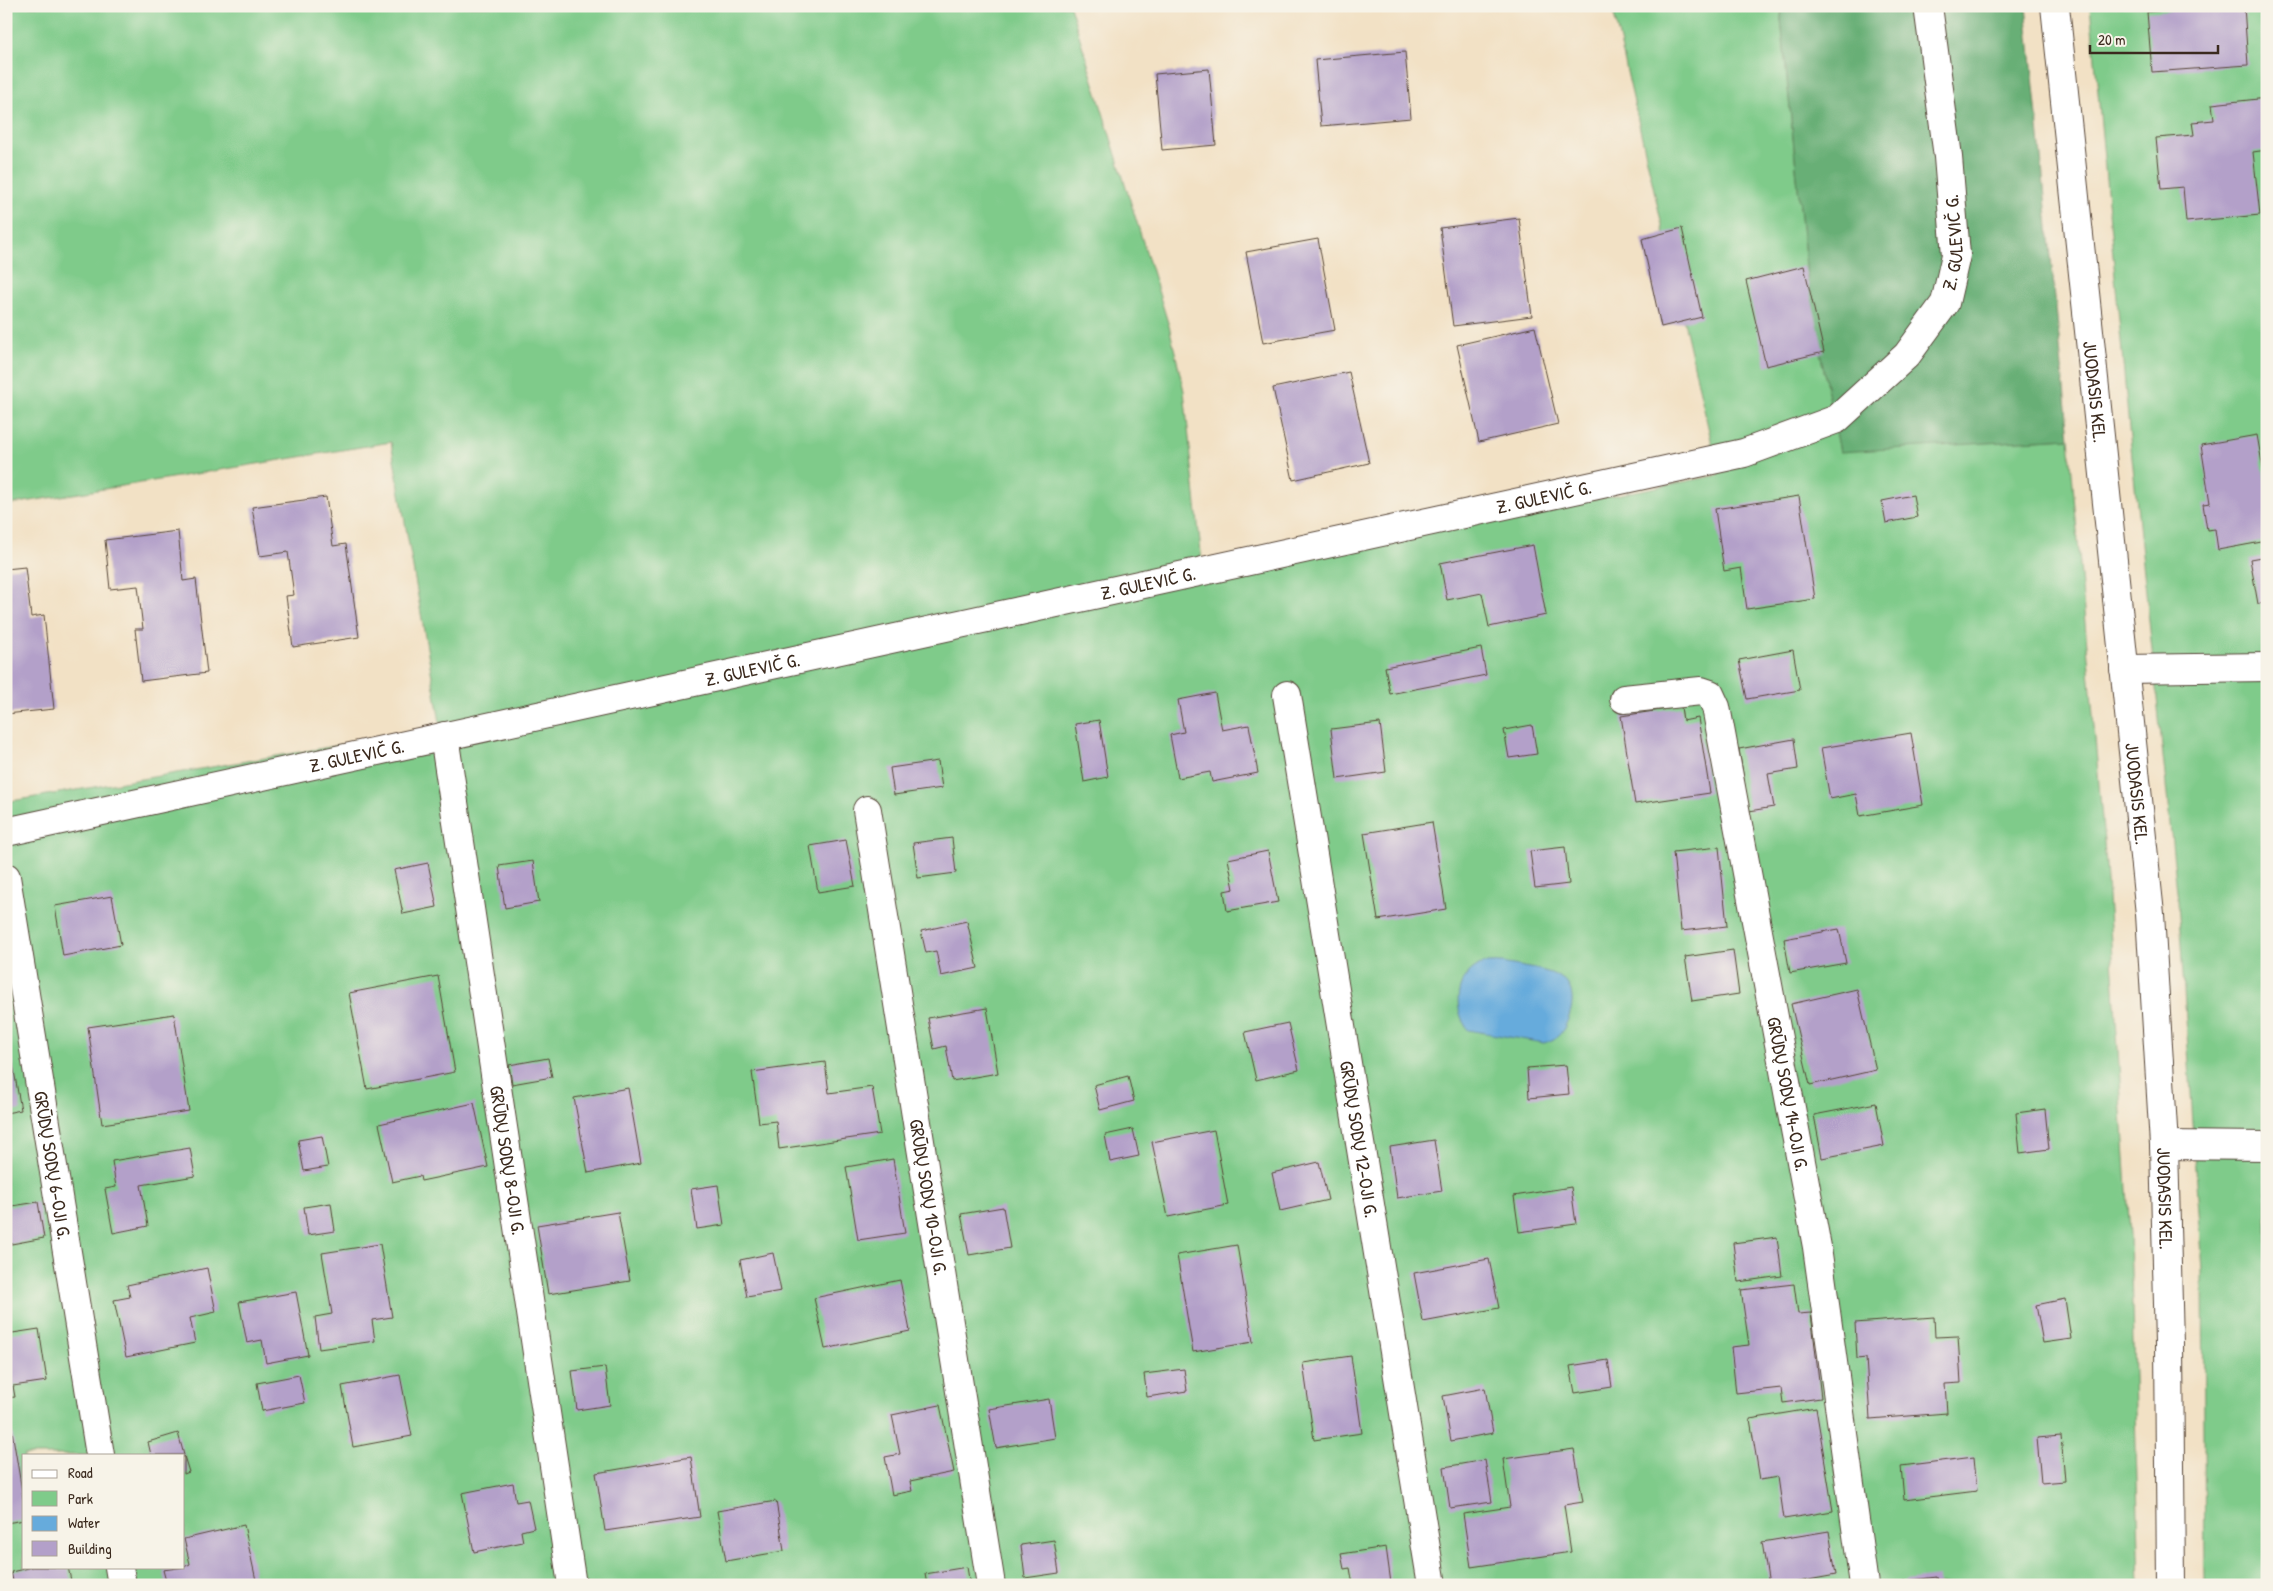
<svg xmlns="http://www.w3.org/2000/svg" width="2273" height="1591" font-family="'Patrick Hand',sans-serif">
  <style>
    .green { fill: #7fcb8a; stroke: #5d7a54; fill-rule: evenodd }
    .forest { fill: #67af76; stroke: #516c4a }
    .water { fill: #66abdc; stroke: #506a7d }
    .building { fill: #b3a0c9 }
    .lines { fill: none; stroke-linecap: round; stroke-linejoin: round }
    .minor-casing { stroke: #564537; stroke-width: 30 }
    .major-casing { stroke: #564537; stroke-width: 30 }
    .minor { stroke: #fff; stroke-width: 28 }
    .major { stroke: #fff; stroke-width: 28 }
    .labels { text-anchor: middle; dominant-baseline: central; stroke-width: 5; stroke-linejoin: round; paint-order: stroke }
    .street-label { font-size: 19px; fill: #3b2a1e; stroke: #f7f3e8 }
  </style>
  <rect width="100%" height="100%" fill="#f7f3e8"/>
  <filter id="ink" filterUnits="userSpaceOnUse"><feTurbulence type="fractalNoise" baseFrequency=".02" numOctaves="2"/><feDisplacementMap in="SourceGraphic" scale="10" xChannelSelector="R" yChannelSelector="G"/><feConvolveMatrix kernelMatrix="1 2 1 2 8 2 1 2 1" color-interpolation-filters="sRGB"/></filter>
  <filter id="wash" filterUnits="userSpaceOnUse"><feTurbulence type="fractalNoise" baseFrequency=".0096" numOctaves="4" result="noise"/><feDisplacementMap in="SourceGraphic" scale="20" xChannelSelector="R" yChannelSelector="G"/><feGaussianBlur stdDeviation="1.12" result="paint"/><feColorMatrix in="noise" values="0 0 0 0 0 0 0 0 0 0 0 0 0 0 0 0 0 1.4 0 .05"/><feComposite in="paint" operator="in"/></filter>
  <g filter="url(#wash)">
    <rect width="100%" height="100%" fill="#f2e1c5"/>
    <path class="green" d="M6 6H1070L1169 326 1184 391 1204 581 1303 556 1719 475 1612 6H1782L1781 19 1809 296 1840 451 2069 438 2106 865 2130 1235 2140 1585H6V802L441 728 391 442 6 505ZM24 1455H184V1567H24Z
      M2090 6H2267V1585H2205L2203 1271 2178 901 2129 428Z"/>
    <path class="forest" d="M1782 6H2026L2069 438 1840 452 1809 296 1781 19Z"/>
    <path class="water" d="M1503 963C1537 971 1585 968 1569 1017 1563 1032 1560 1038 1544 1043L1468 1030C1453 1009 1454 979 1479 965 1485 962 1496 963 1503 963Z"/>
    <g id="blocks">
      <path class="building" d="M2219 6H2244L2248 65 2152 72 2147 12Z
        M1405 52 1411 118 1321 126 1315 60Z
        M1209 69 1216 145 1162 150 1155 74Z
        M2267 98V150L2253 152 2260 215 2186 222 2183 187 2161 189 2156 138 2194 135 2192 122 2214 120 2212 104Z
        M1519 218 1532 316 1453 326 1440 228Z
        M1682 228 1702 317 1661 327 1642 239Z
        M1318 239 1335 330 1263 343 1246 252Z
        M1804 266 1824 352 1766 366 1746 281Z
        M1535 327 1558 424 1479 442 1457 345Z
        M1349 372 1369 463 1293 480 1273 388Z
        M2257 435 2267 491V541L2218 550 2215 529 2207 530 2203 504 2210 503 2201 445Z
        M1913 495 1917 517 1886 523 1882 501Z
        M1799 496 1815 599 1747 609 1741 568 1724 571 1715 509Z
        M326 497 333 546 346 544 359 637 293 647 286 596 294 595 288 552 260 556 252 507Z
        M178 531 183 581 196 579 207 673 141 681 135 629H143L138 586 110 589 105 540Z
        M1533 545 1546 615 1489 627 1482 593 1447 600 1440 563Z
        M2267 556V603L2258 604 2250 559Z
        M25 567 31 617 44 615 54 709 6 714V569Z
        M1481 648 1486 675 1390 694 1385 667Z
        M1793 650 1800 690 1747 699 1739 660Z
        M1215 693 1222 730 1249 725 1258 773 1212 782 1210 772 1178 778 1170 735 1184 732 1178 700Z
        M1681 707 1683 721 1698 718 1710 793 1635 804 1621 716Z
        M1099 720 1108 777 1084 782 1075 724Z
        M1380 723 1386 772 1337 779 1331 729Z
        M1532 725 1537 754 1509 758 1504 730Z
        M1911 733 1923 805 1860 816 1856 794 1830 799 1821 748Z
        M1794 739 1798 769 1768 774 1774 807 1749 811 1739 749Z
        M938 761 942 788 894 795 890 768Z
        M1432 822 1446 909 1378 920 1364 833Z
        M952 838 956 873 918 878 913 843Z
        M846 840 855 886 818 892 810 846Z
        M1565 847 1569 884 1535 888 1530 851Z
        M1719 847 1727 926 1681 931 1673 852Z
        M1268 851 1278 902 1227 911 1224 891 1234 889 1228 859Z
        M533 861 539 902 505 908 499 866Z
        M428 863 437 907 403 914 394 870Z
        M112 896 121 945 63 956 55 906Z
        M967 921 978 968 941 976 936 951 926 953 921 931Z
        M1839 929 1846 963 1790 973 1784 939Z
        M1733 950 1739 994 1692 1001 1685 957Z
        M438 976 455 1072 367 1089 349 993Z
        M1857 989 1876 1070 1810 1085 1791 1004Z
        M987 1008 998 1073 952 1081 946 1046 934 1049 928 1018Z
        M174 1014 189 1111 102 1124 88 1027Z
        M1288 1023 1299 1070 1256 1080 1245 1032Z
        M548 1058 552 1077 512 1084 509 1065Z
        M12 1059 21 1110 6 1113V1060Z
        M825 1062 829 1093 872 1087 880 1134 779 1149 776 1121 759 1123 752 1072Z
        M1566 1065 1569 1094 1529 1098 1527 1068Z
        M1128 1076 1134 1101 1100 1110 1094 1085Z
        M628 1088 641 1163 588 1173 574 1098Z
        M474 1103 488 1167 421 1181 420 1176 392 1182 379 1124Z
        M1876 1103 1884 1146 1822 1158 1814 1115Z
        M2045 1109 2049 1149 2020 1153 2016 1113Z
        M1133 1129 1139 1156 1110 1162 1105 1135Z
        M1214 1130 1228 1205 1168 1217 1152 1142Z
        M322 1136 328 1167 304 1171 298 1140Z
        M1434 1140 1442 1191 1397 1198 1390 1147Z
        M190 1148 195 1176 141 1185 148 1226 113 1233 105 1189 116 1187 112 1161Z
        M893 1159 905 1233 858 1240 846 1167Z
        M1319 1162 1328 1200 1280 1211 1272 1173Z
        M718 1185 724 1225 697 1229 691 1189Z
        M1571 1187 1576 1224 1519 1232 1514 1196Z
        M38 1202 44 1238 6 1245V1207Z
        M331 1203 335 1231 308 1235 304 1207Z
        M1003 1207 1010 1248 969 1255 961 1214Z
        M618 1212 630 1281 548 1294 537 1225Z
        M1777 1237 1782 1276 1738 1282 1733 1243Z
        M380 1244 392 1317 372 1320 375 1341 319 1349 315 1317 332 1314 322 1253Z
        M1237 1245 1253 1342 1193 1352 1177 1255Z
        M773 1253 781 1291 747 1297 740 1260Z
        M1489 1259 1499 1308 1423 1322 1414 1273Z
        M207 1268 216 1312 190 1318 195 1343 126 1357 114 1300 130 1297 127 1285Z
        M900 1280 910 1331 825 1349 814 1298Z
        M1794 1284 1798 1314 1811 1313 1821 1398 1783 1403 1781 1388 1736 1393 1731 1347 1749 1345 1741 1290Z
        M296 1292 308 1355 266 1363 262 1340 247 1343 239 1302Z
        M2065 1299 2071 1339 2043 1343 2036 1305Z
        M1934 1317 1935 1337 1958 1336 1961 1383 1945 1384 1947 1413 1870 1419 1866 1358 1857 1359 1855 1323Z
        M39 1329 47 1381 13 1386 15 1397 6 1398V1334Z
        M1351 1356 1362 1433 1314 1440 1303 1363Z
        M1608 1360 1612 1387 1575 1393 1570 1366Z
        M605 1367 610 1405 577 1410 572 1371Z
        M1184 1369 1187 1391 1147 1397 1144 1374Z
        M299 1375 305 1403 262 1411 257 1383Z
        M400 1375 412 1436 353 1447 342 1386Z
        M1485 1388 1493 1433 1451 1441 1443 1396Z
        M1049 1399 1055 1438 996 1448 989 1409Z
        M940 1405 954 1472 910 1481 912 1491 892 1495 885 1457 900 1454 892 1415Z
        M1816 1408 1833 1511 1784 1519 1778 1477 1760 1480 1750 1419Z
        M12 1431 24 1503V1520L6 1523V1432Z
        M178 1433 184 1455H151L148 1442Z
        M2061 1436 2065 1481 2041 1483 2037 1438Z
        M1574 1449 1583 1502 1564 1505 1571 1552 1471 1567 1463 1514 1510 1507 1503 1459Z
        M184 1456 189 1472 184 1474Z
        M691 1457 700 1517 605 1531 596 1473Z
        M1974 1457 1977 1491 1904 1500 1901 1466Z
        M1485 1460 1492 1502 1450 1508 1444 1467Z
        M513 1483 516 1502 528 1500 534 1528 521 1531 523 1542 474 1552 462 1493Z
        M776 1501 784 1551 726 1561 717 1511Z
        M244 1525 257 1585H167L163 1570 184 1567 190 1564 184 1539Z
        M1829 1531 1836 1575 1781 1585H1769L1762 1542Z
        M1054 1540 1059 1573 1025 1578 1021 1545Z
        M1386 1547 1391 1583 1353 1585 1350 1568 1344 1569 1341 1554Z
        M33 1567H68L72 1585H14L11 1572Z
        M967 1567 970 1585H927L925 1574Z
        M1937 1577 1938 1585H1905L1904 1581Z"/>
    </g>
  </g>
  <g filter="url(#ink)">
    <use href="#blocks" fill-opacity="0" stroke="#564537" stroke-width="1"/>
    <g class="lines">
      <g class="minor-casing">
        <g id="minor">
          <path d="M2124 669 2267 667"/>
          <path id="s1" d="M1287 695 1432 1585"/>
          <path id="s2" d="M1624 699 1701 691 1710 694 1716 707 1817 1247 1864 1585"/>
          <path id="s3" d="M444 736 572 1585"/>
          <path id="s4" d="M867 810 991 1585"/>
          <path id="s5" d="M6 832 1744 453 1837 419 1907 355 1945 303 1956 255 1948 157 1928 6"/>
          <path id="s6" d="M6 877 100 1455"/>
          <path d="M2164 1145 2267 1146"/>
          <path d="M119 1567 122 1585"/>
        </g>
      </g>
      <g class="major-casing">
        <g id="major">
          <path id="s7" d="M2055 6 2150 914 2164 1145 2169 1344 2171 1585"/>
        </g>
      </g>
      <use href="#minor" class="minor"/>
      <use href="#major" class="major"/>
    </g>
  </g>
  <g class="labels">
    <g class="street-label">
      <text stroke="none"><textPath href="#s5" startOffset="2099">Z. GULEVIČ G.</textPath></text>
      <text stroke="none"><textPath href="#s7" startOffset="388">JUODASIS KEL.</textPath></text>
      <text stroke="none"><textPath href="#s5" startOffset="1574">Z. GULEVIČ G.</textPath></text>
      <text stroke="none"><textPath href="#s5" startOffset="1169">Z. GULEVIČ G.</textPath></text>
      <text stroke="none"><textPath href="#s5" startOffset="764">Z. GULEVIČ G.</textPath></text>
      <text stroke="none"><textPath href="#s5" startOffset="359">Z. GULEVIČ G.</textPath></text>
      <text stroke="none"><textPath href="#s7" startOffset="792">JUODASIS KEL.</textPath></text>
      <text stroke="none"><textPath href="#s2" startOffset="495">GRŪDŲ SODŲ 14-OJI G.</textPath></text>
      <text stroke="none"><textPath href="#s1" startOffset="450">GRŪDŲ SODŲ 12-OJI G.</textPath></text>
      <text stroke="none"><textPath href="#s3" startOffset="429">GRŪDŲ SODŲ 8-OJI G.</textPath></text>
      <text stroke="none"><textPath href="#s6" startOffset="292">GRŪDŲ SODŲ 6-OJI G.</textPath></text>
      <text stroke="none"><textPath href="#s4" startOffset="392">GRŪDŲ SODŲ 10-OJI G.</textPath></text>
      <text stroke="none"><textPath href="#s7" startOffset="1198">JUODASIS KEL.</textPath></text>
    </g>
  </g>
  <rect width="2273" height="1591" fill="none" stroke="#f7f3e8" stroke-width="25"/>
  <rect x="22" y="1454" width="162" height="115" fill="#f7f3e8" stroke="#aca397"/>
  <rect x="32" y="1470" width="25" height="8" fill="#ffffff" stroke="#aca397"/>
  <text x="68" y="1478" font-size="15" fill="#3b2a1e">Road</text>
  <rect x="32" y="1491" width="25" height="15" fill="#7fcb8a" stroke="#aca397"/>
  <text x="68" y="1504" font-size="15" fill="#3b2a1e">Park</text>
  <rect x="32" y="1516" width="25" height="15" fill="#66abdc" stroke="#aca397"/>
  <text x="68" y="1528" font-size="15" fill="#3b2a1e">Water</text>
  <rect x="32" y="1541" width="25" height="15" fill="#b3a0c9" stroke="#aca397"/>
  <text x="68" y="1554" font-size="15" fill="#3b2a1e">Building</text>
  <path d="M2090 45v8h128v-8" fill="none" stroke="#3b2a1e" stroke-width="2.5"/>
  <text x="2098" y="45" font-size="15" fill="#3b2a1e" stroke="#f7f3e8" stroke-width="4" paint-order="stroke">20 m</text>
</svg>
